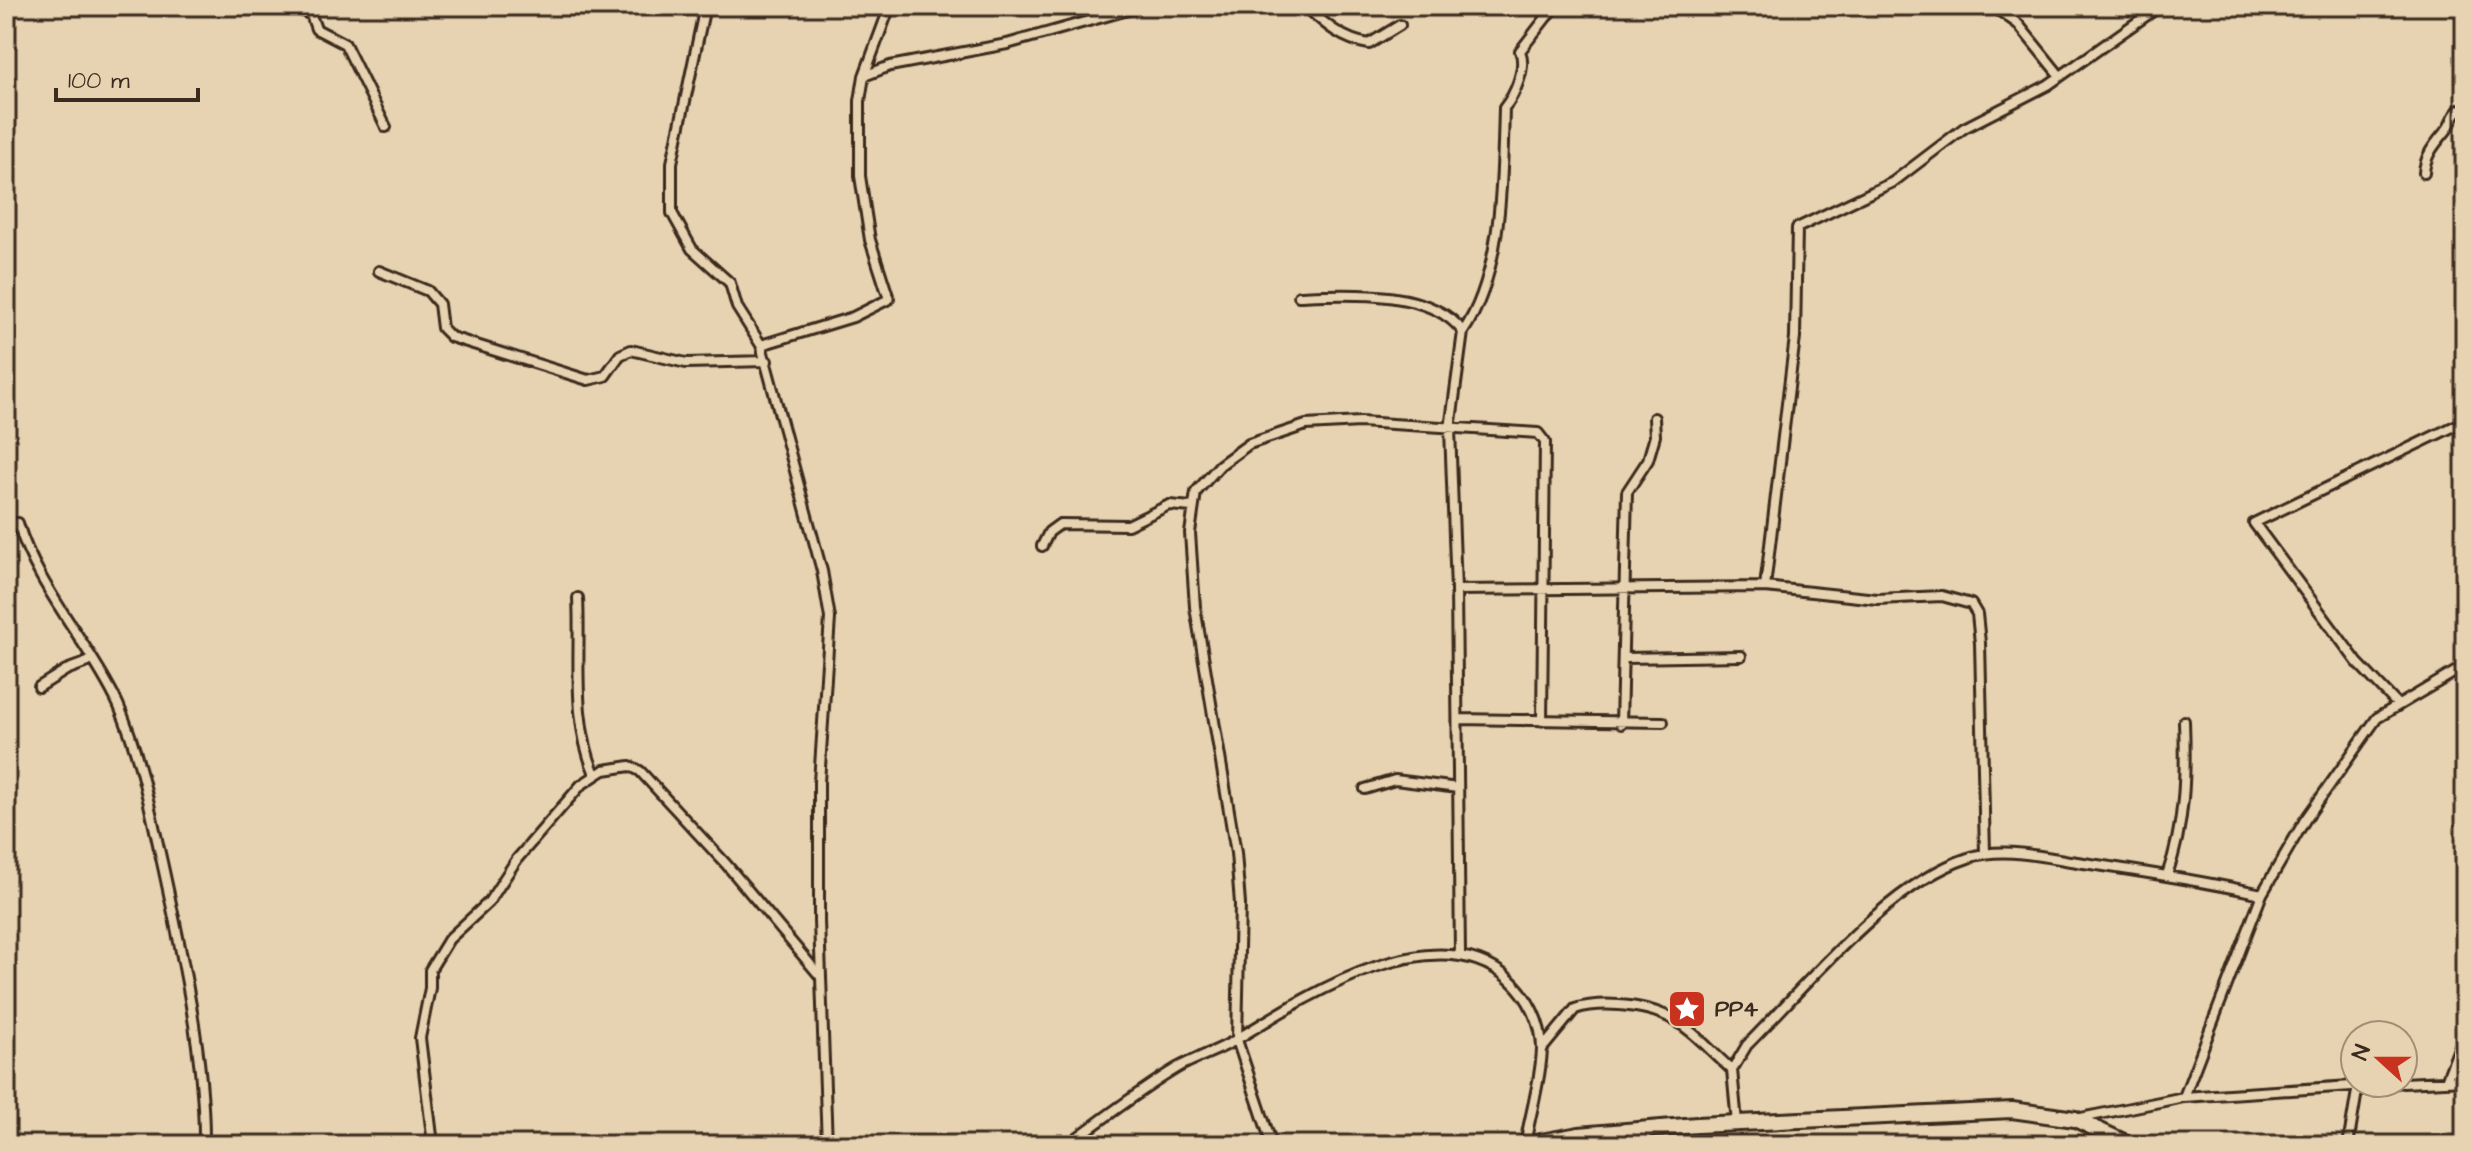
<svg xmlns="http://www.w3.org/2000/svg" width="2471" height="1151" font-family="'Architects Daughter',sans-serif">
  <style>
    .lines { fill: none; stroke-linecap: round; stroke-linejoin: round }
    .street-casing { stroke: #3b2a1e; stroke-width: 14 }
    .highway-casing { stroke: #3b2a1e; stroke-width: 20 }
    .street { stroke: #e7d3b1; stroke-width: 8 }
    .highway { stroke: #e7d3b1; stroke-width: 14 }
    .labels { text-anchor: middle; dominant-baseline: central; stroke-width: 6; stroke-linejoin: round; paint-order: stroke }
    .poi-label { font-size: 22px; font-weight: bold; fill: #3b2a1e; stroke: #e7d3b1; text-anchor: start }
  </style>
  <rect width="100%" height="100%" fill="#e7d3b1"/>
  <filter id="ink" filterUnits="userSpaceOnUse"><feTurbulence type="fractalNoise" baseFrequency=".0125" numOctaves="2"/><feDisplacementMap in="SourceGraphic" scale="16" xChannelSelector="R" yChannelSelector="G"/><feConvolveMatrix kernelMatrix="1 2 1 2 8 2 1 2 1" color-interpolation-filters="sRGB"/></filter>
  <g filter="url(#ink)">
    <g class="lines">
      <g class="street-casing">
        <path id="street" d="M292 6 311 15 316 29 345 44 386 127
          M705 6 672 163V213L692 249 730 283 737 307 761 345 822 571 830 618 819 782V921L827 1145
          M1305 6C1325 24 1342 40 1369 44L1400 25
          M1993 6 2018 24 2060 76
          M864 76 890 66 1007 44 1142 6
          M2424 173C2425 155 2435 144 2445 132 2454 122 2451 112 2465 107
          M379 271 428 291 439 304 442 328 451 337 588 380 605 376 620 355 631 350 686 363 767 361
          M1299 296C1345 294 1432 288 1463 332L1450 429 1456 590 1460 954
          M1463 332C1503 273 1502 177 1504 108 1515 95 1527 67 1520 51L1555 6
          M761 345 853 317 889 299 870 240 860 176V101L864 76 890 6
          M6 525 18 523C35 584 91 646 118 704 140 754 150 809 162 862 181 949 205 1056 204 1145
          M1042 546 1049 532 1060 524 1128 525 1169 505 1192 507
          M1765 587 1795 337 1797 228 1893 182 1964 128 2048 85 2160 6
          M1456 590 1765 587 1877 599 1942 596 1971 604 1977 614 1980 643 1985 854
          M578 598C581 655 571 720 595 774
          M1625 658 1741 656
          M39 687 66 670 93 660
          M2397 704 2357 662 2254 523 2465 421
          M1458 719 1663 722
          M1621 724 1627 492 1648 460 1655 436 1654 418
          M1365 789 1395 780 1458 788
          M2167 875C2185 825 2186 773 2184 721
          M1542 1049 1575 1009C1590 1004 1604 1004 1619 1005 1678 1009 1691 1033 1732 1070
          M2446 1081 2465 1033
          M2403 1083 2465 1080
          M2184 1097 2262 894 2305 820 2377 718 2465 666
          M2076 1119 2184 1097 2397 1083
          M1737 1123 1732 1070 1747 1045C1807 985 1888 884 1968 858 2002 846 2043 857 2077 862 2139 871 2201 881 2262 894
          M1644 1129 1646 1145
          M432 1136 420 1038 430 988V970L449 939 489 902 517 859 581 785 604 770 630 766 640 771 726 864 820 976
          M1067 1145C1103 1119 1139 1091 1177 1068 1196 1057 1219 1051 1237 1039 1305 997 1435 913 1509 979 1528 996 1542 1023 1542 1049 1541 1080 1530 1114 1525 1145
          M1272 1145 1237 1040 1240 904 1236 853 1195 607 1190 533 1196 492 1220 465 1249 444 1306 425 1360 422 1538 433 1545 442 1542 721
          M2348 1145 2358 1085"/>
      </g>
      <g class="highway-casing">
        <path id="highway" d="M1524 1145 1579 1135 1697 1125 2012 1110 2075 1119 2130 1145"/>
      </g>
      <use href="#street" class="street"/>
      <use href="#highway" class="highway"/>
    </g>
  </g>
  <defs>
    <g id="sight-square" transform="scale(2)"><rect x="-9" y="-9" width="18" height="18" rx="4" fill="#c8321e" stroke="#e7d3b1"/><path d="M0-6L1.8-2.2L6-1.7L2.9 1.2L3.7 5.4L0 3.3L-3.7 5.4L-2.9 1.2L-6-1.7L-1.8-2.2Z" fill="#fff"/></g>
  </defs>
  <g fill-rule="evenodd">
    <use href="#sight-square" x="1687" y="1009"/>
  </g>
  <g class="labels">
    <g class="poi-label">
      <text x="1715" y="1009">PP4</text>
    </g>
  </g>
  <rect width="2471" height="1151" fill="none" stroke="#e7d3b1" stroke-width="32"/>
  <rect x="16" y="16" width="2439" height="1119" fill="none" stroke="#3b2a1e" stroke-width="3" filter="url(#ink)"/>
  <g transform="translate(2379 1059) rotate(291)"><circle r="38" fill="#e7d3b1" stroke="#a28f76" stroke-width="2"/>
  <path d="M0-6L14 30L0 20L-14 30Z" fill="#c8321e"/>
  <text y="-12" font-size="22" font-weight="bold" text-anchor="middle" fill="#3b2a1e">N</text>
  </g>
  <path d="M56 88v12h142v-12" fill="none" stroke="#3b2a1e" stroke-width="4"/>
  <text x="68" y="88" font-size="24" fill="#3b2a1e" stroke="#e7d3b1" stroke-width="6" paint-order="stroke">100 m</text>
</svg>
